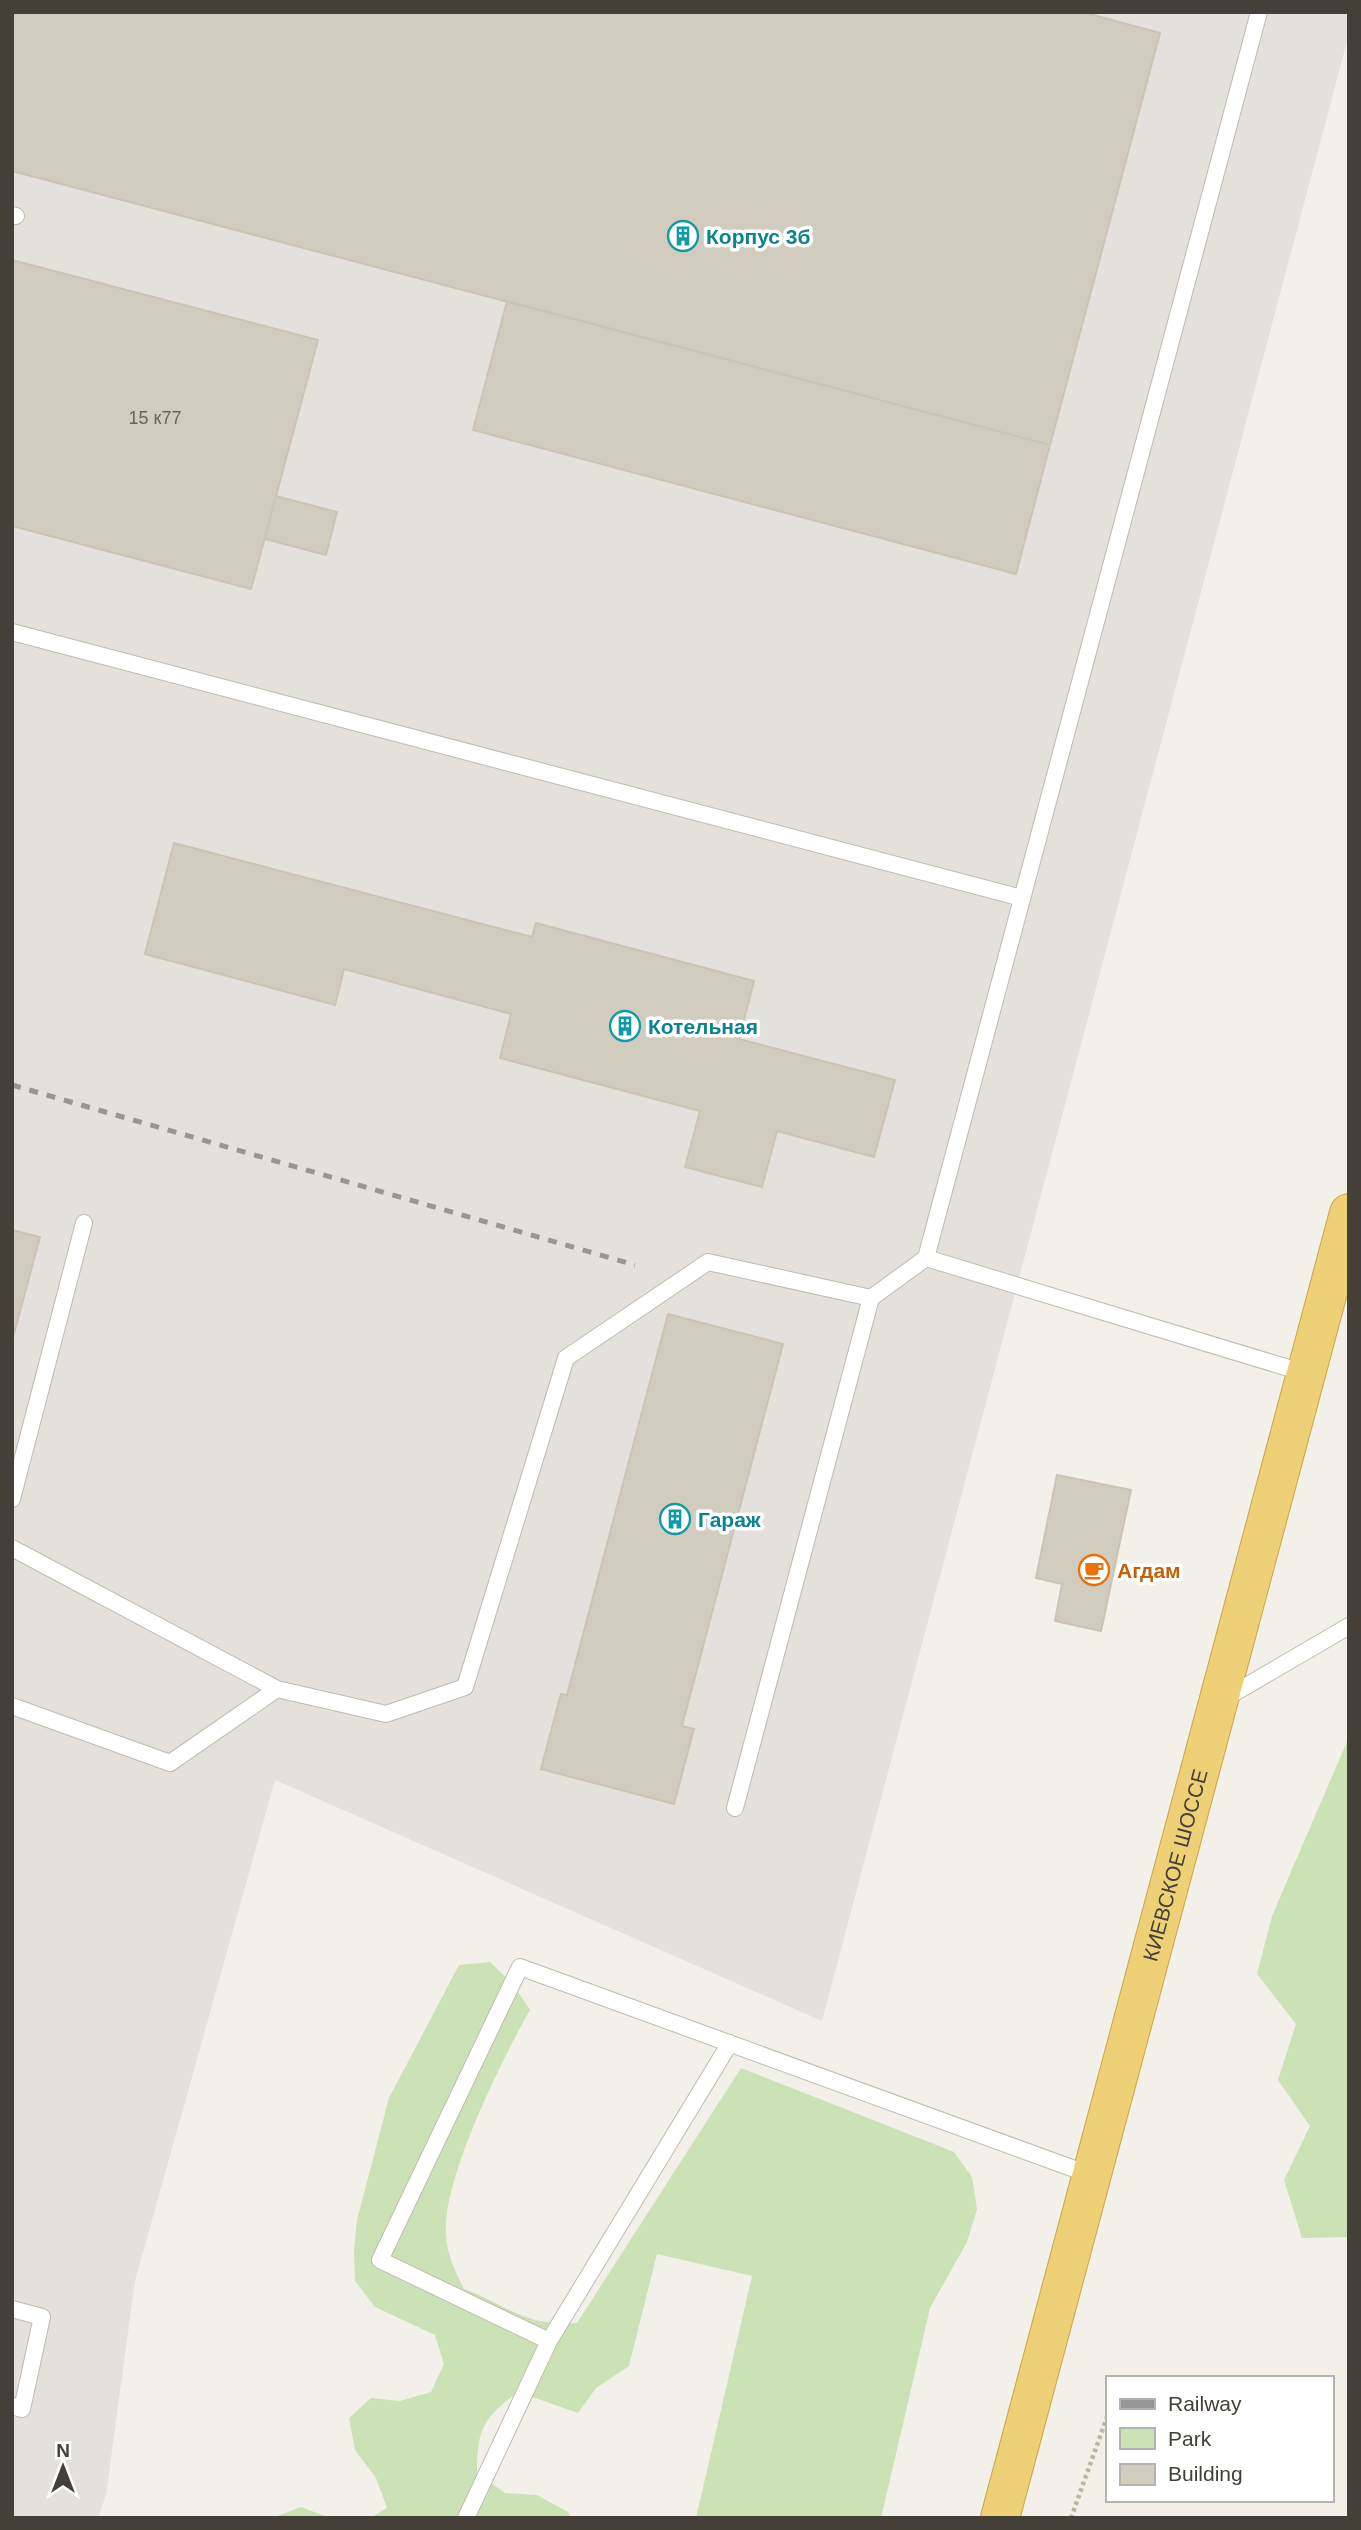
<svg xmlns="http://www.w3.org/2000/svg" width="1361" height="2530" font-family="Helvetica,sans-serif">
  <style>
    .industrial { fill: #e4e1dc }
    .green { fill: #cae2b5 }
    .building { fill: #d2ccbf; stroke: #ccc4b3; stroke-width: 2 }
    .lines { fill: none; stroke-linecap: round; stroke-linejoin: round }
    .lane-casing { stroke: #bfbbae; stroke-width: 18 }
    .highway-casing { stroke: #cca648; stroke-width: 40 }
    .path { stroke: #bdb49e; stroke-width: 4.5; stroke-dasharray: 3.5 3.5; stroke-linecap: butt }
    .lane { stroke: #fff; stroke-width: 16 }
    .highway { stroke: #eed077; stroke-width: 38 }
    .rail { stroke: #969696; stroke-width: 5; stroke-dasharray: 9 9; stroke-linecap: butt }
    .labels { text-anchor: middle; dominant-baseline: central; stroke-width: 7; stroke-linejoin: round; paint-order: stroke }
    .number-label { font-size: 18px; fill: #686359 }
    .culture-label { font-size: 21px; font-weight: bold; fill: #0d838f; stroke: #fff; text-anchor: start }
    .food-label { font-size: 21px; font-weight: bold; fill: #c56008; stroke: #fff; text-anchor: start }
    .street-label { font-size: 21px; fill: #444037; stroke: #fff }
  </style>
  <rect width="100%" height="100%" fill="#f2f0e8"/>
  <path class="industrial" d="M12 12H1349V34L822 2021 275 1780 135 2281 106 2495 98 2518H12Z"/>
  <path class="green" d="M1349 1737V2237L1302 2238 1284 2180 1310 2126 1278 2080 1296 2024 1257 1974 1272 1916Z
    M490 1962 513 1984 530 2010C502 2059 442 2180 446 2234 447 2255 455 2271 464 2289 512 2307 522 2326 577 2323L741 2068 954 2152 972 2177 977 2209 967 2242 930 2308 881 2518H696L752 2276 657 2254 629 2366 596 2388 578 2413 518 2392C483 2418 477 2429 477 2473L505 2493 537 2495 568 2512 571 2518H370L387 2508 376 2478 355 2450 349 2418 371 2398 400 2401 431 2392 444 2364 435 2335 375 2307 355 2281 354 2251 357 2220 389 2098 459 1965Z
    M301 2507 330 2518H331H272Z"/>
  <path class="building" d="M12 12H1082L1160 33 1050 445 12 171Z
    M12 260 318 340 251 589 12 526Z
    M507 301 1050 445 1016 574 473 430Z
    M276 496 337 512 326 555 265 539Z
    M174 843 532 937 536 923 754 981 739 1039 895 1080 874 1157 777 1131 762 1187 685 1167 700 1111 500 1058 511 1014 344 969 335 1005 145 954Z
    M12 1230 40 1237 12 1341Z
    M668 1314 783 1344 682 1726 694 1729 674 1804 541 1769 561 1694 567 1695Z
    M1057 1475 1131 1490 1101 1631 1055 1621 1062 1584 1036 1578Z"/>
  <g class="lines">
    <g class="lane-casing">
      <path id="lane" d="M1259 12 926 1258 1305 1373
        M12 215 16 216
        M12 632 1022 898
        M12 1499 84 1223
        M12 1548 277 1689 386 1714 465 1687 566 1358 708 1262 871 1298
        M1224 1699 1349 1626
        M12 1706 170 1763 277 1689
        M735 1808 871 1298 926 1258
        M12 2309 42 2317 22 2409 12 2406
        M549 2341 380 2260 520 1967 1091 2175
        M466 2518 549 2341 730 2043"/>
    </g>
    <g class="highway-casing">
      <g id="highway">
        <path id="s1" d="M1000 2518 1349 1213"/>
      </g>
    </g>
    <path class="path" d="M1071 2518 1107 2417"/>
    <use href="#lane" class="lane"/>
    <use href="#highway" class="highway"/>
    <path class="rail" d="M12 1085 635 1265"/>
  </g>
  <defs>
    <g id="building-ring" transform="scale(1.575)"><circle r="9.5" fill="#fff" stroke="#0f9aa8" stroke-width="1.5"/><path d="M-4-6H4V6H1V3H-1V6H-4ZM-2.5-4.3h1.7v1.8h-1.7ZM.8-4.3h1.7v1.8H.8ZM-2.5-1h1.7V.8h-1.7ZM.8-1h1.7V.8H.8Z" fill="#0f9aa8"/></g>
    <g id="cafe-ring" transform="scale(1.575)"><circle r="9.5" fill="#fff" stroke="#e8710a" stroke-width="1.5"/><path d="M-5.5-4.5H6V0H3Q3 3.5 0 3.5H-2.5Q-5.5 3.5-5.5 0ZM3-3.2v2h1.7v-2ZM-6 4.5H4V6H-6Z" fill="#e8710a"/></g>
  </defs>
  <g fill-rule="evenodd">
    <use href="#building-ring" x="683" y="236"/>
    <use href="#building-ring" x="625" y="1026"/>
    <use href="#building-ring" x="675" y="1519"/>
    <use href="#cafe-ring" x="1094" y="1570"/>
  </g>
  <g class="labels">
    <g class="number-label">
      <text x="155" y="418">15 к77</text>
    </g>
    <g class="culture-label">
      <text x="706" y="236">Корпус 3б</text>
      <text x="648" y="1026">Котельная</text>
      <text x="698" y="1519">Гараж</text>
    </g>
    <g class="food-label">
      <text x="1117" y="1570">Агдам</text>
    </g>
    <g class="street-label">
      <text stroke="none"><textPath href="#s1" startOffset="676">КИЕВСКОЕ ШОССЕ</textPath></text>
    </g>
  </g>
  <rect width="1361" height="2530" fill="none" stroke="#444037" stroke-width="28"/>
  <rect x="1106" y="2376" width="228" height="126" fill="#ffffff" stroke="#b4b3af" stroke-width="2"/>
  <rect x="1120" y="2399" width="35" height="10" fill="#969696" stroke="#b4b3af" stroke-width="2"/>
  <text x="1168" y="2411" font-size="21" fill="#444037">Railway</text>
  <rect x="1120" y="2428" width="35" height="21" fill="#cae2b5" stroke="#b4b3af" stroke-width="2"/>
  <text x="1168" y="2446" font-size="21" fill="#444037">Park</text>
  <rect x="1120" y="2464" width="35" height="21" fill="#d2ccbf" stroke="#b4b3af" stroke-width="2"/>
  <text x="1168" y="2481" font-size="21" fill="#444037">Building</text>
  <g transform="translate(63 2467)" stroke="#ffffff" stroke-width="5" paint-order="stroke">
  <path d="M0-5L12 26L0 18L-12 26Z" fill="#444037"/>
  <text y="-10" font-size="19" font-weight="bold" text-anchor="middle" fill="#444037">N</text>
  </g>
</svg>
